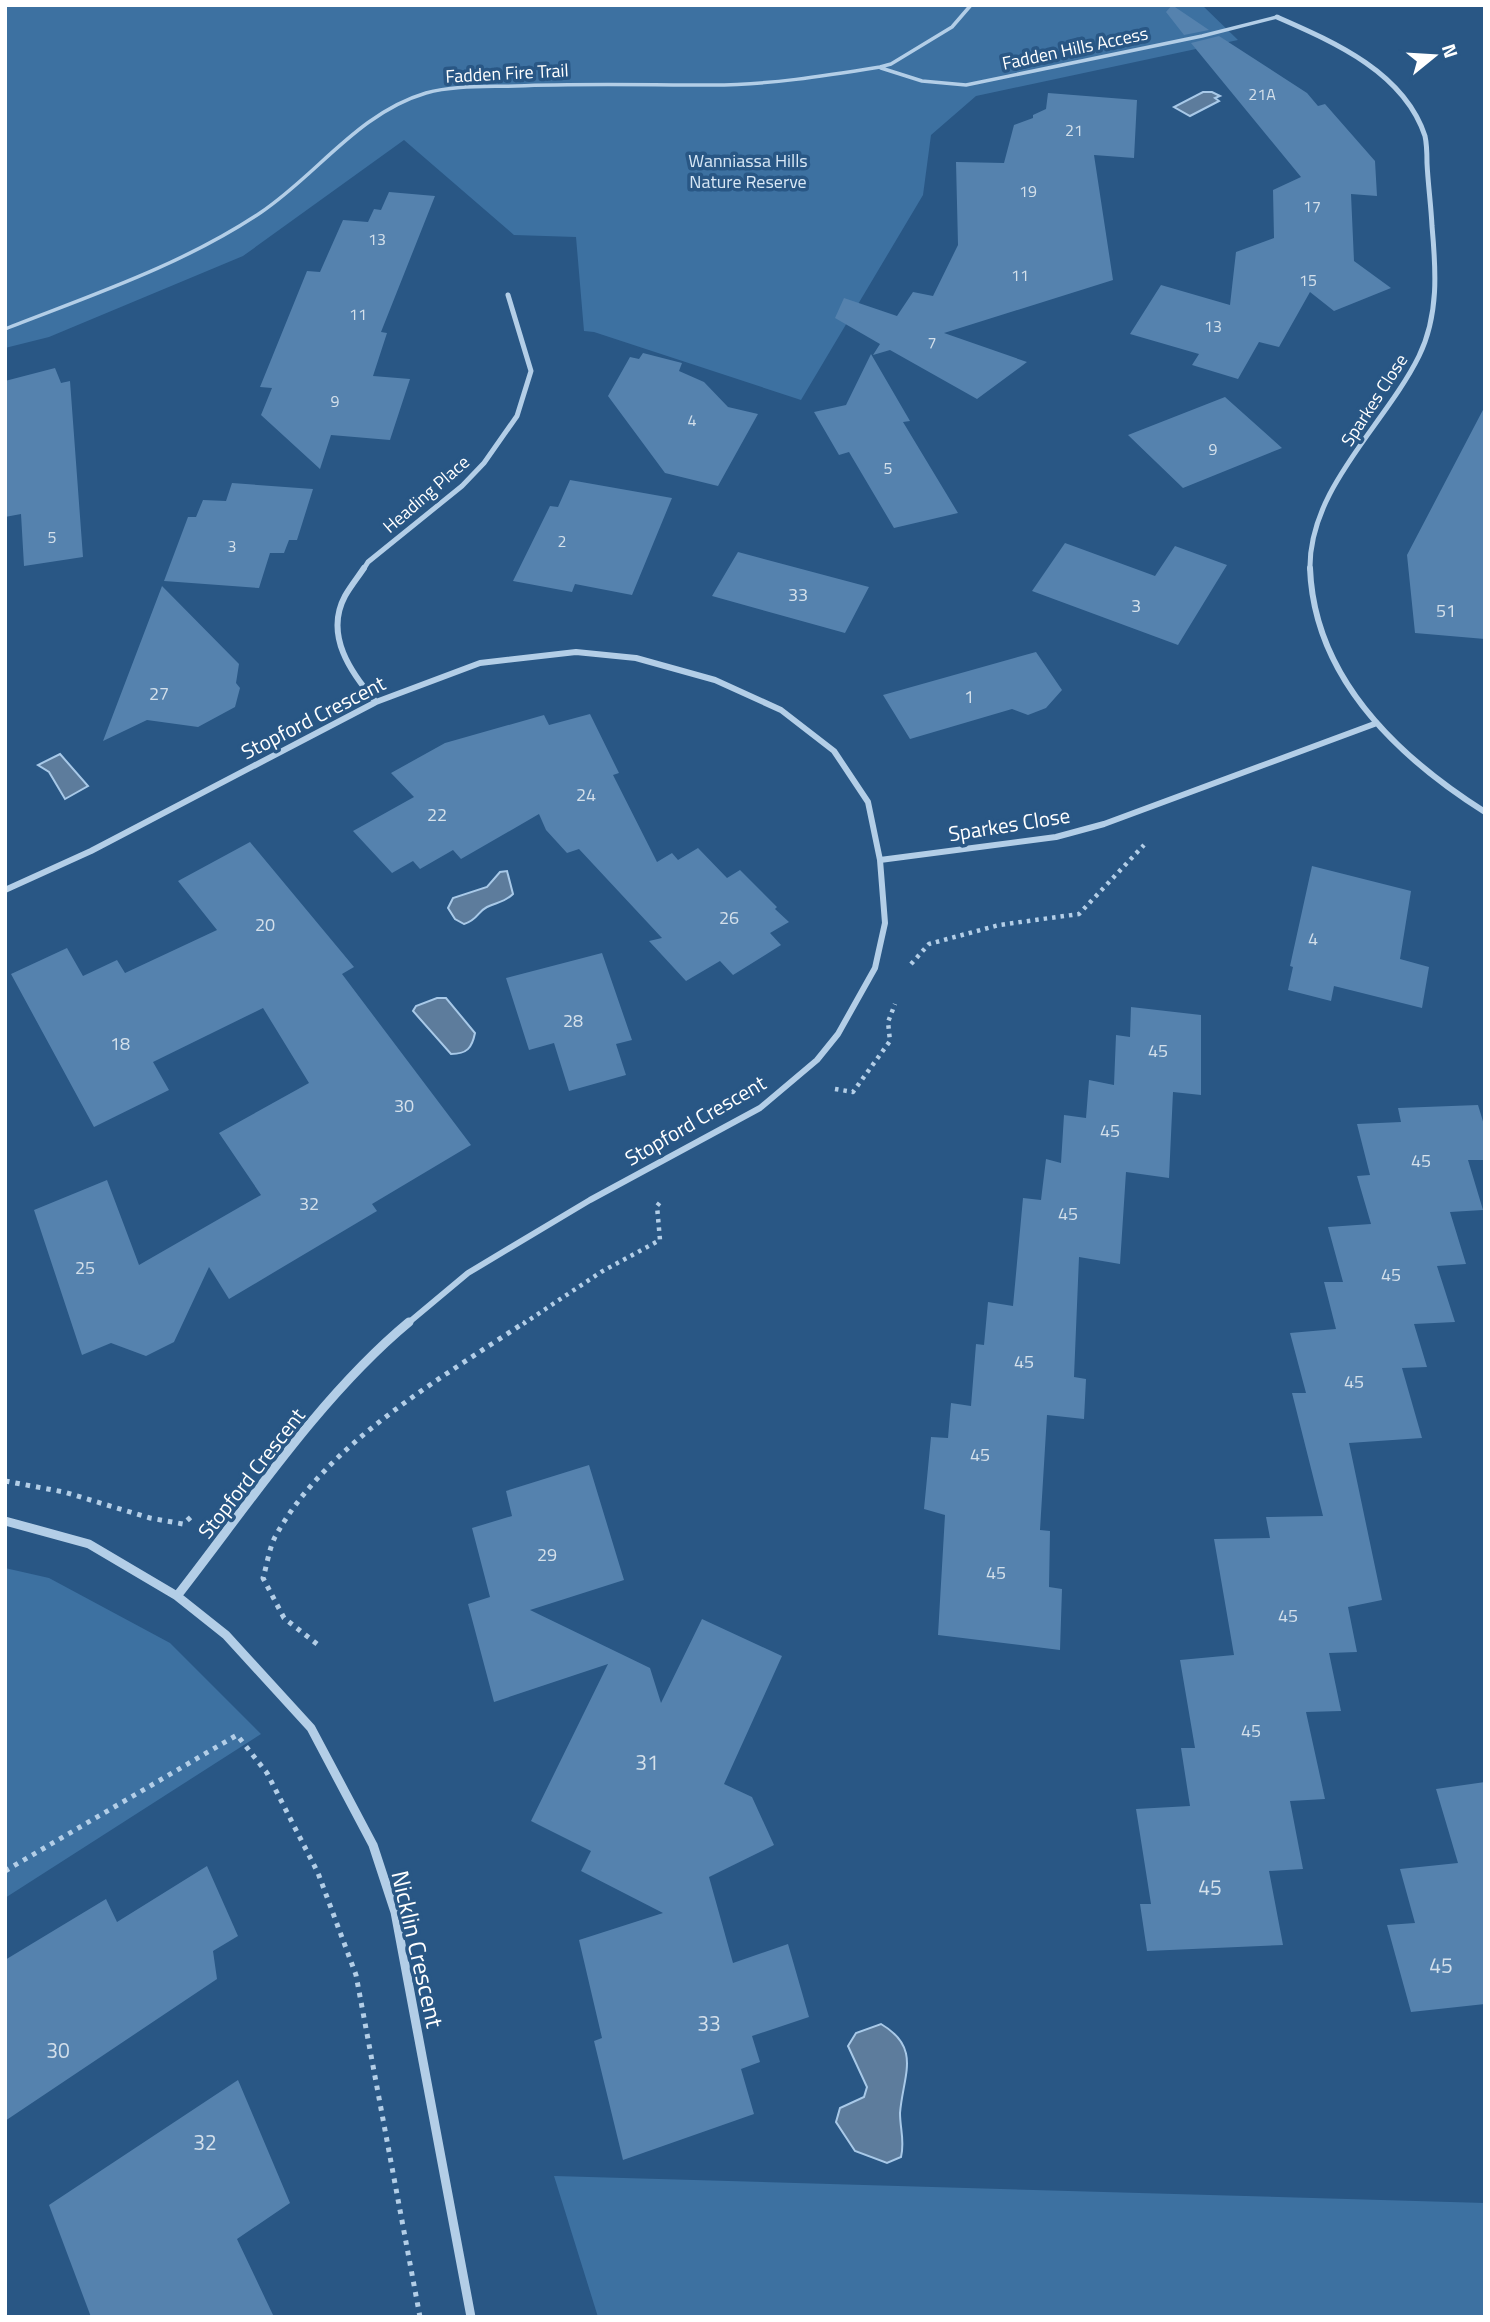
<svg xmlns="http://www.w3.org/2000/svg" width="1490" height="2322" font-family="'Titillium Web',sans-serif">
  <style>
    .green { fill: #3d71a1 }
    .water { fill: #5d7c9c; stroke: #a8c9e8; stroke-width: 2 }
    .building { fill: #5582ae }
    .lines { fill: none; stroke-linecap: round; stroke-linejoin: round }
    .path-far1 { stroke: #b3cee7; stroke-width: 4.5; stroke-dasharray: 3.5 5; stroke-linecap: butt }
    .path { stroke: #b3cee7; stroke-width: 5; stroke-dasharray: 4.5 6; stroke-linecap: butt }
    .service { stroke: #b3cee7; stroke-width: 3.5 }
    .minor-far2 { stroke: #b3cee7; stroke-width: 5 }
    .minor-far1 { stroke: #b3cee7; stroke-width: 6 }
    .minor { stroke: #b3cee7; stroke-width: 9 }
    .labels { text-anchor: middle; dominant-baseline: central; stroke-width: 7; stroke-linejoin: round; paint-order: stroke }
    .far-number-label { font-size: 16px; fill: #d4e0eb }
    .far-street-label { font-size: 18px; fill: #fff; stroke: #295785 }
    .far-park-label { font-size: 18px; fill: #d7e7f6; stroke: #295785 }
    .number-label { font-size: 18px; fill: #d4e0eb }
    .street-label { font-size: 21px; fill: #fff; stroke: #295785 }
    .near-number-label { font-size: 21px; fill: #d4e0eb }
    .near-street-label { font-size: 24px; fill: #fff; stroke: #295785 }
  </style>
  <rect width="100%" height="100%" fill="#295785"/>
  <path class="green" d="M5 5H1202L1238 40 976 96 931 135 923 195 801 400 594 332 584 331 576 237 514 235 404 140 243 256 49 337 5 348Z
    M5 1568 49 1578 170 1643 261 1734 5 1898Z
    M554 2176 1485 2203V2317H598Z"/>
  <path class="water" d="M1203 92H1212L1220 96 1215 98 1219 101 1190 116 1174 107Z
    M60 754 88 786 65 799 49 772 38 765Z
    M507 871 513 894C504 903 497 902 487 907 477 912 478 920 464 924L455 919 448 908 453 898 487 887 500 872Z
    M437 998H446L475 1033C472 1048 467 1054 451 1054L413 1011 416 1006Z
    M881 2024C922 2048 903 2075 900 2113 900 2129 905 2141 901 2157L887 2163 855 2151 836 2122 840 2108 864 2097 867 2087 848 2046 856 2033Z"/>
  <path class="building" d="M1172 5 1209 30 1184 35 1166 12Z
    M1219 36 1307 93 1318 106 1325 104 1375 161 1377 196 1351 194 1354 261 1391 288 1334 311 1310 292 1279 347 1259 342 1238 379 1192 365 1199 354 1130 334 1161 285 1230 305 1236 252 1274 238 1273 190 1301 177 1191 43Z
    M1048 93 1137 100 1134 158 1094 155 1113 280 944 333 1027 362 977 399 890 350 873 355 880 344 835 318 844 298 897 316 913 292 933 296 958 245 956 162 1004 163 1014 125 1033 118V115L1046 109Z
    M389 192 435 196 381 332 387 333 373 376 410 379 390 440 331 435 320 469 261 415 272 388 260 387 307 271 320 272 343 220 368 222 374 209 381 210Z
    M643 353 682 363 679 371 704 382 728 407 758 414 718 486 665 473 608 396 630 357 639 359Z
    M871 354 910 421 903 422 958 513 894 528 849 452 839 455 814 412 846 405Z
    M55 368 61 383 70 381 83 557 24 566 21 514 5 517V381Z
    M1225 397 1282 448 1183 488 1128 435Z
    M1485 406V639L1415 633 1407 555Z
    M570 480 672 498 632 595 575 584 572 592 513 581 550 506 558 507Z
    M232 483 313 489 297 540H289L284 553H270L259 588 164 581 188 517H196L203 500 226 501Z
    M1065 543 1155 576 1175 546 1227 565 1178 645 1032 591Z
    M738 552 869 587 845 633 712 596Z
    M162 586 239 664 236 683 240 688 235 707 198 727 147 720 103 741Z
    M1036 652 1062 690 1046 708 1028 715 1012 709 910 739 883 695Z
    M590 714 619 773 613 775 657 862 672 853 678 860 698 848 727 878 740 870 777 907 775 909 789 922 770 933 781 945 733 975 720 961 686 981 649 941 662 938 579 849 567 853 546 830 539 814 461 859 453 850 420 869 413 861 392 873 353 831 414 797 391 773 445 743 544 715 549 725Z
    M250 842 354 967 342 974 471 1145 372 1204 377 1211 229 1299 209 1267 174 1342 146 1356 111 1343 82 1355 34 1210 107 1180 139 1265 261 1195 219 1133 309 1083 263 1008 153 1062 169 1090 94 1127 11 974 67 948 83 976 117 960 125 973 217 930 178 881Z
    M1312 866 1411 891 1400 959 1429 967 1422 1008 1334 986 1331 1001 1288 990 1293 967 1290 966Z
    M602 953 632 1040 616 1044 626 1075 569 1091 554 1043 529 1050 506 978Z
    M1131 1007 1201 1015V1095L1173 1092 1169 1178 1126 1172 1120 1264 1079 1257 1074 1377 1086 1379 1084 1419 1047 1415 1040 1530 1050 1531 1049 1587 1062 1589 1060 1650 938 1635 945 1515 924 1509 931 1437 948 1438 951 1403 971 1406 976 1344 984 1345 988 1302 1013 1306 1023 1198 1041 1200 1046 1159 1061 1163 1064 1115 1086 1118 1089 1080 1114 1085 1116 1035 1130 1037Z
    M1478 1105 1485 1128V1160H1468L1483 1210 1450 1212 1466 1264 1437 1266 1455 1322 1414 1324 1427 1367 1402 1368 1422 1438 1349 1443 1382 1600 1348 1607 1357 1652 1329 1653 1341 1711 1306 1712 1325 1799 1290 1801 1303 1869 1269 1871 1283 1945 1147 1951 1140 1904H1151L1136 1809 1190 1806 1181 1748H1195L1180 1660 1234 1655 1214 1539 1270 1538 1266 1517 1323 1516 1292 1393H1306L1290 1333 1336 1329 1324 1282H1343L1328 1227 1371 1224 1357 1176 1370 1175 1357 1124 1401 1122 1398 1108Z
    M589 1465 624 1580 530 1610 650 1668 661 1703 702 1619 782 1656 724 1784 752 1797 774 1845 709 1877 733 1963 788 1944 809 2017 752 2036 760 2062 741 2069 754 2114 623 2160 594 2041 602 2038 579 1940 663 1913 581 1871 591 1851 531 1821 608 1664 494 1702 468 1604 490 1597 472 1528 512 1516 506 1491Z
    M1485 1782V2004L1411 2012 1387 1925 1415 1923 1400 1869 1458 1863 1436 1789Z
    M207 1866 238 1936 213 1951 217 1979 5 2121V1960L106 1899 117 1922Z
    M238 2080 290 2203 237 2239 274 2317H91L49 2205Z"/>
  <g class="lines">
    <path class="path-far1" d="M911 964 929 944 999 925 1079 914 1144 845
      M835 1089 853 1092 890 1041 888 1022 895 1004
      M523 1324 601 1272 660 1240 657 1206 662 1200"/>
    <path class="path" d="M5 1481 64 1492 150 1518 183 1524 192 1516
      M317 1644 284 1618 263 1578C267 1565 269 1549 275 1537 326 1443 439 1380 525 1322
      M5 1871 237 1735 267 1773 318 1873 356 1975 420 2317"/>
    <path class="service" d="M881 68 922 81 966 85 1202 36 1277 17
      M5 329C92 295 182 265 260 213 317 175 358 113 426 93 454 85 487 87 516 86 581 83 646 85 712 85 768 85 824 76 880 67L891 64 952 27 971 5"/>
    <path class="minor-far2" d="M1277 17C1334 42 1404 72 1425 136 1427 145 1427 154 1427 163 1428 184 1431 205 1432 226 1436 270 1439 315 1419 356 1385 425 1308 489 1310 570
      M363 570 368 562 462 486 484 463 517 416 531 371 508 295"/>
    <path class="minor-far1" d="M364 568C358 577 350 587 345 596 324 635 351 673 376 702
      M1310 568C1314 677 1398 757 1485 812
      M880 860 1056 837 1104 824 1377 723
      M5 890 91 851 376 702 480 663 576 652 636 658 715 680 781 710 834 751 868 802 880 860 885 923 875 968 838 1034 817 1060 760 1108 590 1200 468 1273 407 1324"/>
    <path class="minor" d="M5 1521 89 1544 177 1596 226 1635 311 1728 373 1845 395 1912 471 2317
      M177 1596C248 1505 321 1395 409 1322"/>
  </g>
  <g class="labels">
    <g class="far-number-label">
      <text x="1262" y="94">21A</text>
      <text x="1074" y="130">21</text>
      <text x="1028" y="191">19</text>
      <text x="1312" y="206">17</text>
      <text x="377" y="239">13</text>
      <text x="1020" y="275">11</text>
      <text x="1308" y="280">15</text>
      <text x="358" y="314">11</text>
      <text x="1213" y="326">13</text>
      <text x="932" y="342">7</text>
      <text x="335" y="401">9</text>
      <text x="692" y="420">4</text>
      <text x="1213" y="449">9</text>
      <text x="888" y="468">5</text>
      <text x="52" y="537">5</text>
      <text x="562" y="541">2</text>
      <text x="232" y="546">3</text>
    </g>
    <g class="far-street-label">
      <text transform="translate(1075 48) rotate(-12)">Fadden Hills Access</text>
      <text transform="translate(507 73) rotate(-3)">Fadden Fire Trail</text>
      <text transform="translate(1374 400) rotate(-57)">Sparkes Close</text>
      <text transform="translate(426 494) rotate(-41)">Heading Place</text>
    </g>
    <g class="far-park-label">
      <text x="748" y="160">Wanniassa Hills<tspan x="748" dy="21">Nature Reserve</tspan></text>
    </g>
    <g class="number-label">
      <text x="798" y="594">33</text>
      <text x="1136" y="605">3</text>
      <text x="1446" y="610">51</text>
      <text x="159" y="693">27</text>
      <text x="969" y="696">1</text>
      <text x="586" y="794">24</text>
      <text x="437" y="814">22</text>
      <text x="729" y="917">26</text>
      <text x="265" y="924">20</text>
      <text x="1313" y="938">4</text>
      <text x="573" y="1020">28</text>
      <text x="120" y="1043">18</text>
      <text x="1158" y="1050">45</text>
      <text x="404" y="1105">30</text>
      <text x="1110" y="1130">45</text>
      <text x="1421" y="1160">45</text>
      <text x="309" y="1203">32</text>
      <text x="1068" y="1213">45</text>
      <text x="85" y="1267">25</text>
      <text x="1391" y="1274">45</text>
      <text x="1024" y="1361">45</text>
      <text x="1354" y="1381">45</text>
      <text x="980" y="1454">45</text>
      <text x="547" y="1554">29</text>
      <text x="996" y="1572">45</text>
      <text x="1288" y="1615">45</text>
      <text x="1251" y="1730">45</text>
    </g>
    <g class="street-label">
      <text transform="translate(313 717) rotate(-27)">Stopford Crescent</text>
      <text transform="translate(1009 824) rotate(-9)">Sparkes Close</text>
      <text transform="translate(695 1120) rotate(-30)">Stopford Crescent</text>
      <text transform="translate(251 1473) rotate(-52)">Stopford Crescent</text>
    </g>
    <g class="near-number-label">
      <text x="647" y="1762">31</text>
      <text x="1210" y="1887">45</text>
      <text x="1441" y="1965">45</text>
      <text x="709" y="2023">33</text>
      <text x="58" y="2050">30</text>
      <text x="205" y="2142">32</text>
    </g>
    <g class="near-street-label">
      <text transform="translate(418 1949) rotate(77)">Nicklin Crescent</text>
    </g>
  </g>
  <rect width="1490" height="2322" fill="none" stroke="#ffffff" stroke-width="14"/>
  <g transform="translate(1434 56) rotate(72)" stroke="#295785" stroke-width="5" paint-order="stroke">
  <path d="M0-5L12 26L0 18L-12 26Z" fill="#ffffff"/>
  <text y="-10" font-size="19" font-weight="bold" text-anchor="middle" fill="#ffffff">N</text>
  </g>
</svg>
